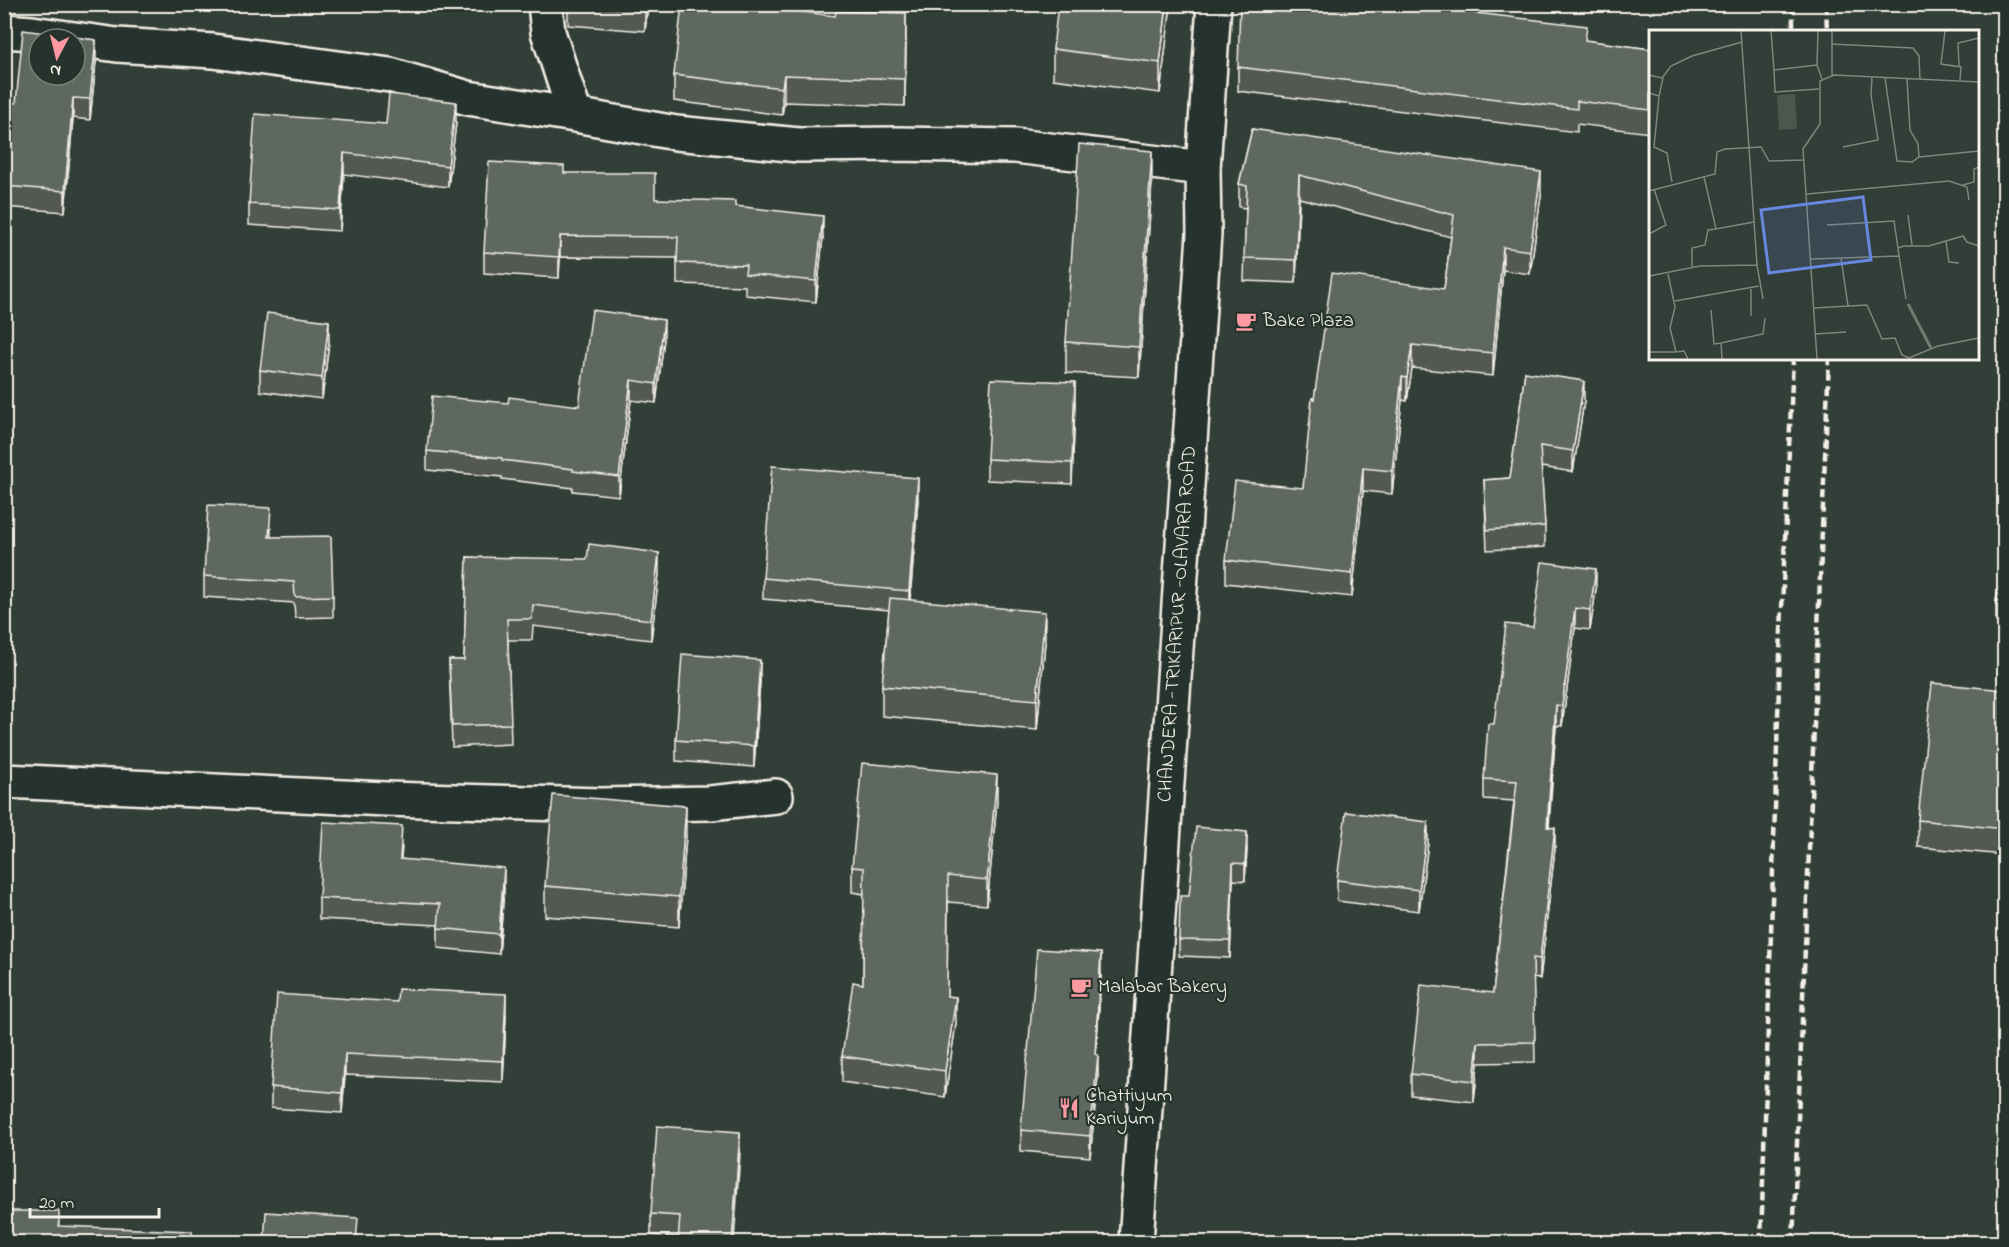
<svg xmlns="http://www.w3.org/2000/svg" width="2009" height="1247" font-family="'Indie Flower',sans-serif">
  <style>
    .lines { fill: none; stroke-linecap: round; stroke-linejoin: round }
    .minor-casing { stroke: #f4f1e8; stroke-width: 38 }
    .major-casing { stroke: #f4f1e8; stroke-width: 38 }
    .minor { stroke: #26332d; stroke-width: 33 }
    .major { stroke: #26332d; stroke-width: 33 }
    .rail { stroke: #f4f1e8; stroke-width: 4.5; stroke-dasharray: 9 4.5; stroke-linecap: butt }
    .wall { fill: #525953; stroke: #f4f1e8; stroke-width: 1.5 }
    .shaded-wall { fill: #424944; stroke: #f4f1e8; stroke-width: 1.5 }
    .building { fill: #5f6861; stroke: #f4f1e8; stroke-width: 1.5; fill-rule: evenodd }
    .labels { text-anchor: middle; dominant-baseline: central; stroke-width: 4.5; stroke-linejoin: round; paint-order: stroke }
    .poi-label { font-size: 20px; fill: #f4f1e8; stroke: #26332d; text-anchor: start }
    .street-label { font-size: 20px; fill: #f4f1e8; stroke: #26332d }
    .inset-river { fill: none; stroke: #727972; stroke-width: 3 }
    .inset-road { fill: none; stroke: #80867e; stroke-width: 1.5 }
    .view { fill: #6887de; fill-opacity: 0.15; stroke: #6887de; stroke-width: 3 }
    .inset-edge { fill: none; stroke: #f4f1e8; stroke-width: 3 }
  </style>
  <rect width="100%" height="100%" fill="#323e38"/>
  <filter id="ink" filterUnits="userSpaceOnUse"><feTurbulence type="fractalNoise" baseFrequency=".0167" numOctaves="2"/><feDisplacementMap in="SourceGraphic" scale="12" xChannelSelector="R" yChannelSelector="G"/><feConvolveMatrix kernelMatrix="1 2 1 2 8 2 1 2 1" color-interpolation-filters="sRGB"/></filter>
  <g filter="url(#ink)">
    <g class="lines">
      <g class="minor-casing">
        <path id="minor" d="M545 4 548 32 575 115
          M4 31 32 33 117 45 213 51 390 75 468 98 575 115 676 133 799 145 896 144 1015 146 1203 168
          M4 781 386 799 601 805 710 803 776 796"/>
      </g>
      <g class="major-casing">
        <path id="major" d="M1136 1242 1204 234 1203 168 1214 4"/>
      </g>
      <use href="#minor" class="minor"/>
      <use href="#major" class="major"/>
      <path class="rail" d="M1793 4V32
        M1826 4 1827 32
        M1761 1242 1780 654 1793 358
        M1793 1242 1829 358"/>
    </g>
    <path class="wall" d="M568 4H648L645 31 568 25Z
      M1171 4 1160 93 1053 79V49Z
      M1444 4V9L1587 41 1650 49V133L1577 124V132L1238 91V67Z
      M906 40 905 106 784 102 782 115 674 101V75Z
      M96 61 90 120 73 118 65 212 4 207V102L16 103Z
      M456 123 448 187 344 174 340 231 249 225V204L386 124Z
      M1252 129 1541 195 1530 274 1503 270 1493 376 1412 368 1407 401 1402 400 1392 494 1363 491 1352 597 1226 583V560L1303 488 1314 399 1444 289 1451 237 1299 198 1296 283 1244 281 1246 208 1239 207V184Z
      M564 173 655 199 735 206 823 237 816 302 745 295V286L677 284V258L560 257 559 278 484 273V252Z
      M1152 181 1139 377 1066 373V342Z
      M664 339 656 403 631 400 619 496 573 491V488L502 479V477L427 470V451L508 403 579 406Z
      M329 342 322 399 260 391V370Z
      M1525 372 1584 401 1573 472 1541 467 1545 526V547L1487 550 1484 480 1510 478Z
      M1075 403 1072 484 987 480V459Z
      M918 499 910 600 1045 642 1037 730 882 716V686L889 610 763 599V578Z
      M271 529V537L333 596V617L295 618 294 603 204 597V576Z
      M467 557 659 574 651 640 533 626 532 640H508L511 744 452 747 449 660H464Z
      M2004 559V623L1996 622V601Z
      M1596 589 1590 630 1575 628 1562 726H1556L1549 827 1555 848 1540 979 1533 978 1535 1062 1478 1063 1474 1102 1411 1095V1074L1493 993 1514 801 1484 799V779L1494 724 1533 627Z
      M760 681 754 767 676 761V740Z
      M2004 690V855L1918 847V820Z
      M997 801 987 905 948 902 947 996 956 1023 945 1097 842 1082V1056L863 984 864 894 852 892V867Z
      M686 836 679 927 545 916V886Z
      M1428 843 1419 911 1337 901V880Z
      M402 847 401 859 504 889 499 954 438 948V925L319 919V898Z
      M1247 849 1245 881 1233 880 1230 958 1179 956V940L1189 896Z
      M1101 974 1096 1055 1098 1076 1090 1157 1021 1151V1130Z
      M397 1002 506 1015 503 1082 345 1075 342 1113 271 1108V1087Z
      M740 1153 679 1237 651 1235V1214Z"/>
    <path class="shaded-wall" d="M646 4H648L645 31V11Z
      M1167 4H1171L1160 93V63Z
      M906 13V40L905 106V79Z
      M96 40V61L90 120V99Z
      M784 75V102L782 115V88Z
      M73 98V118L65 212V191Z
      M456 102V123L448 187V166Z
      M1152 151V181L1139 377V347Z
      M344 153V174L340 231V210Z
      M1541 172V195L1530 274V251Z
      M1299 175V198L1296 283V260Z
      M823 216V237L816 302V281Z
      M560 236V257L559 278V257Z
      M1503 247V270L1493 376V353Z
      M664 320V339L656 403V384Z
      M329 321V342L322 399V378Z
      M1412 345V368L1407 401V378Z
      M1402 377V400L1392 494V471Z
      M631 380V400L619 496V477Z
      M1584 381V401L1573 472V451Z
      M1075 382V403L1072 484V463Z
      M1363 468V491L1352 597V574Z
      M918 478V499L909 612V591Z
      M659 553V574L651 640V620Z
      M1596 569V589L1590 630V610Z
      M1575 608V628L1562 726V706Z
      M1045 612V642L1037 730V700Z
      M760 660V681L754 767V746Z
      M1556 705V726L1547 847V827Z
      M997 775V801L987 905V880Z
      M686 806V836L679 927V897Z
      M1428 822V843L1419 911V890Z
      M1555 828V848L1540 979V959Z
      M1247 832V849L1245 881V864Z
      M1233 863V880L1230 958V941Z
      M504 868V889L499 954V934Z
      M1101 953V974L1095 1075V1054Z
      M506 994V1015L503 1082V1061Z
      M956 997V1023L945 1097V1071Z
      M1478 1043V1063L1474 1102V1081Z
      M345 1054V1075L342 1113V1093Z
      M1098 1055V1076L1090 1157V1136Z
      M740 1132V1153L734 1242H732Z"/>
    <path class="building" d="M575 4H646L645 11Z
      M682 4H738L835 16 836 11 906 13 905 79 784 75 782 88 674 75Z
      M1058 4H1167L1160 63 1053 49Z
      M1240 4H1443L1442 9 1587 26 1585 40 1650 49V110L1577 101V109L1238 67Z
      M23 30 96 40 90 99 73 98 65 191 4 186V102L16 103ZM39 39H75V75H39Z
      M389 94 456 102 448 166 344 153 340 210 249 204 255 114 386 124Z
      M1252 129 1541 172 1530 251 1503 247 1493 353 1412 345 1407 378 1402 377 1392 471 1363 468 1352 574 1226 560 1235 481 1303 488 1312 398 1314 399 1332 273 1444 289 1454 215 1299 175 1296 260 1244 258 1247 186 1239 184Z
      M1079 144 1152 151 1139 347 1066 342Z
      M489 162 564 166V173H655V199L735 201V206L823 216 816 281 745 274 746 265 677 263 678 237 560 236 559 257 484 252Z
      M592 310 664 320 656 384 631 380 619 477 573 471V469L502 460V458L427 451 432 396 508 403 509 397 579 406Z
      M267 313 329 321 322 378 260 370Z
      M1525 372 1584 381 1573 451 1540 446 1545 526 1487 530 1484 480 1510 478Z
      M991 379 1075 382 1072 463 987 459Z
      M772 466 918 478 909 591 763 578Z
      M208 505 271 508 269 537 331 536 333 596 295 597 294 582 204 576Z
      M589 544 659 553 651 620 533 605 532 619H507L511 724 452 726 449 660H464L467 557 587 559Z
      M2004 559V602L1996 601Z
      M1542 562 1596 569 1590 610 1575 608 1562 706 1556 705 1547 827 1555 828 1540 959 1533 958 1535 1042 1478 1043 1474 1081 1411 1074 1421 985 1493 993 1517 781 1484 779 1488 724H1494L1506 624 1533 627Z
      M890 598 1045 612 1037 700 882 686Z
      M682 654 760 660 754 746 676 740Z
      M1932 683 2004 690V829L1918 820Z
      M862 763 997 775 987 880 948 876 947 996 956 997 945 1071 842 1056 853 982 863 984 864 868 852 867Z
      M553 795 686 806 679 897 545 886Z
      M1346 812 1428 822 1419 890 1337 880Z
      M323 822 402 826 400 859 504 868 499 934 438 928 440 904 319 898Z
      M1196 827 1247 832 1245 864 1233 863 1230 941 1179 940 1180 896H1189Z
      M1037 949 1101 953 1095 1054 1098 1055 1090 1136 1021 1130Z
      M398 989 506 994 503 1061 345 1054 342 1093 271 1087 277 994 397 1002Z
      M657 1126 740 1132 732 1242H678L680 1216 651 1214Z
      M4 1211H59V1226L192 1231V1242H4Z
      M266 1212 358 1218 356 1242H264Z
      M442 1234 488 1242H441Z"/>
  </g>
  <defs>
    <g id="cafe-bare" transform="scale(1.62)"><path d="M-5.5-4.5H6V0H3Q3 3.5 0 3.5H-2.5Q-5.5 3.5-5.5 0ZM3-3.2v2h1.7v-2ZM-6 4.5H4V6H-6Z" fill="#ff9aa2" stroke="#26332d" stroke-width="2.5" paint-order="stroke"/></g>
    <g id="restaurant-bare" transform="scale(1.62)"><path d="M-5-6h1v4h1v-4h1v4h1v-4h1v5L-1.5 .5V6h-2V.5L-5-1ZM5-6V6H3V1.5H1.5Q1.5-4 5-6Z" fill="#ff9aa2" stroke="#26332d" stroke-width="2.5" paint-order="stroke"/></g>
  </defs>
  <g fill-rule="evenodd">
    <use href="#cafe-bare" x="1246" y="321"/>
    <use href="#cafe-bare" x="1081" y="987"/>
    <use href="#restaurant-bare" x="1069" y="1108"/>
  </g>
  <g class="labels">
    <g class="poi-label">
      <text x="1263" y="321">Bake Plaza</text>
      <text x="1098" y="987">Malabar Bakery</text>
      <text x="1086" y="1096">Chattiyum<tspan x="1086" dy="23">Kariyum</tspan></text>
    </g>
    <g class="street-label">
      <text transform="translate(1178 624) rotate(-86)">CHANDERA -TRIKARIPUR -OLAVARA ROAD</text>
    </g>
  </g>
  <g transform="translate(1649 30)">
    <rect width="330" height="330" fill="#323e38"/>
    <path d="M146 64 148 99 130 100 128 65Z" fill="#4c564f"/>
    <path class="inset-river" d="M259 274 282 318"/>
    <path class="inset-road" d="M92 1 108 235M122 1 125 40 168 35M169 1 168 35 173 49M183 1V46M296 1 292 34 312 37 311 50M182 14 264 18 270 26 271 50M310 36 309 13 330 8M125 40 126 62 170 59M0 45 13 48 22 36 43 26 93 12M236 48 248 131 263 132 270 127 330 121M258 49 261 100 269 114 270 127M0 63 10 66 5 117 18 123 23 152M10 66 14 48M194 117 229 110 222 65 223 47M55 147 67 199 105 192M314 155 325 152V139L330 137M0 161 66 144 68 122 76 119 112 117 120 131 154 130M158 164 300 151 318 157 320 170M259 185 263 215M178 195 245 191 249 218M0 204 17 195 5 159M297 211 300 232 310 233M250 226 257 269M192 228 199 276M162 229 250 226 249 218 255 216H280L314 206 318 212 330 216M43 239V218L56 215 59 200 67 199M19 244 26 277 21 298 27 322 35 321 39 329M0 246 51 236 108 235 114 269M102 257V286M26 271 110 256M165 278 218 275 233 309 246 308 253 325 260 328 289 316 330 308M62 280 65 314 72 313 73 329M166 304 197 302M72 313 114 304 116 288M0 322H27M168 329 154 119 171 94V51L185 45 330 52"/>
    <path class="view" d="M214 167 222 230 120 243 112 180Z"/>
    <rect width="330" height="330" class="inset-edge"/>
  </g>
  <rect width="2009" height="1247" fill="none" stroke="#26332d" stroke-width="24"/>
  <rect x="12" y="12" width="1985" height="1223" fill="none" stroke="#f4f1e8" stroke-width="2" filter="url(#ink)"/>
  <g transform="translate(57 57) rotate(187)"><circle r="28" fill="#26332d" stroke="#787f78" stroke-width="1.5"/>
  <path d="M0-4.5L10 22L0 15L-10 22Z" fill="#ff9aa2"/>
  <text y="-9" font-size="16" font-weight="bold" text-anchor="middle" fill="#f4f1e8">N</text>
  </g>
  <path d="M30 1208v9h129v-9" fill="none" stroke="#f4f1e8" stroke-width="3"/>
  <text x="39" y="1208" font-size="18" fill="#f4f1e8" stroke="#26332d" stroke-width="4.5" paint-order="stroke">20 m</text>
</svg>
